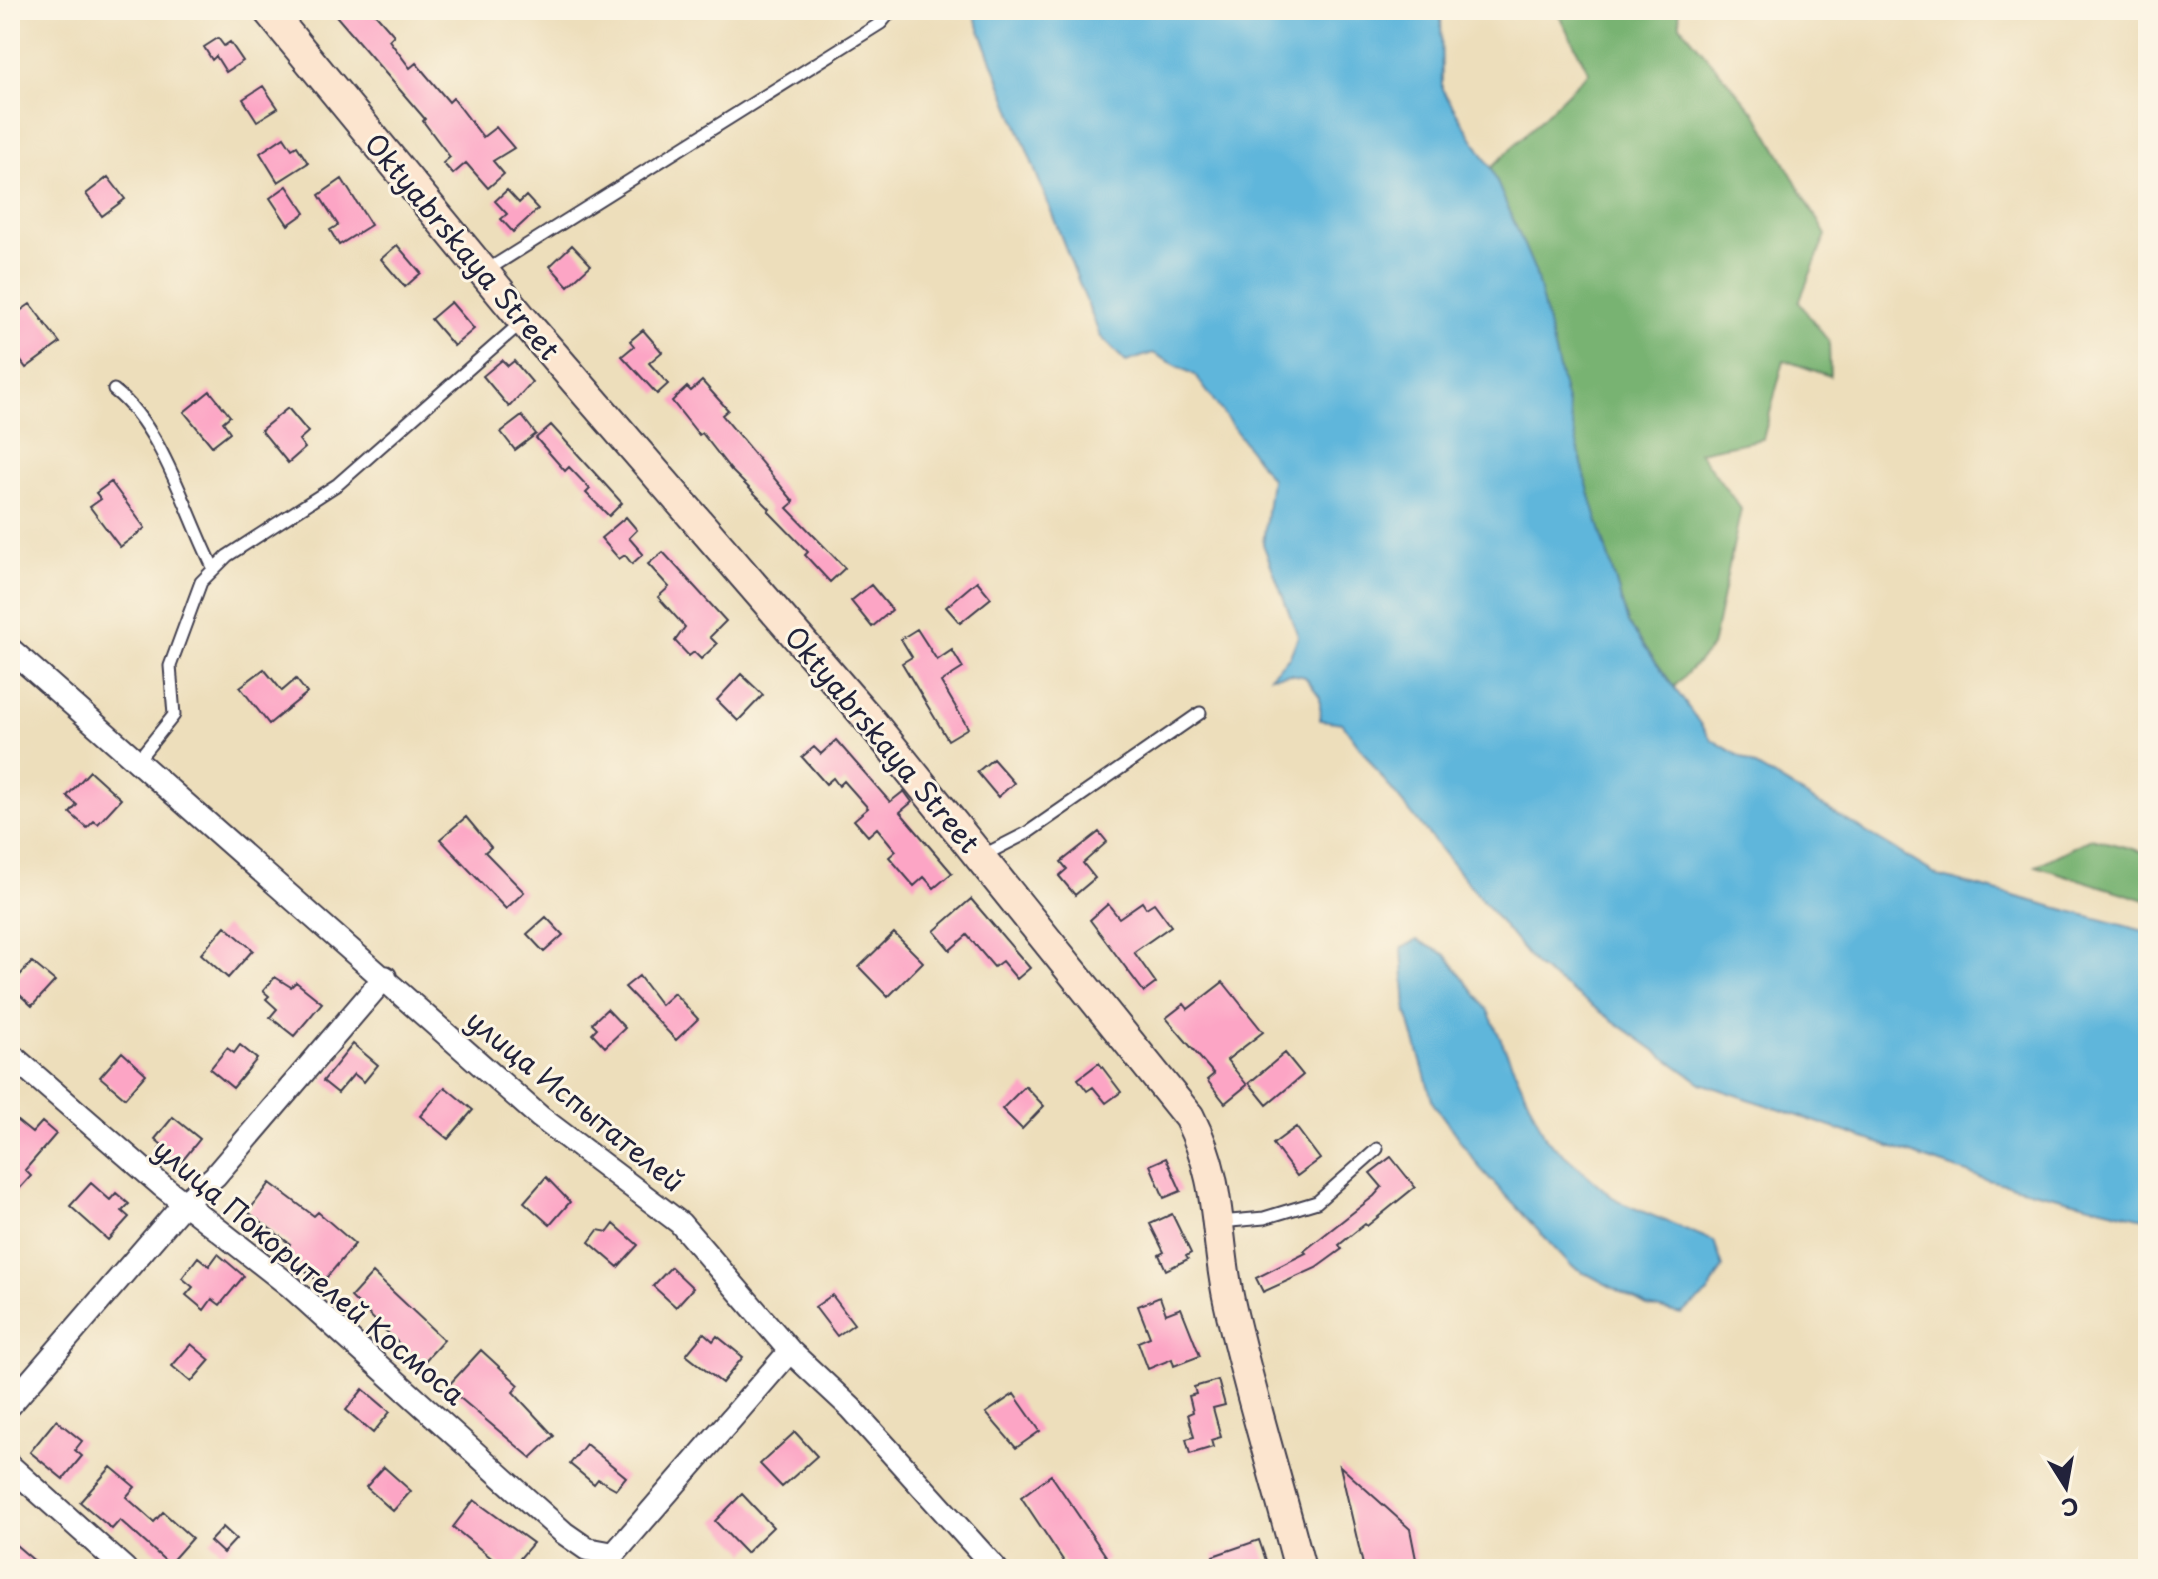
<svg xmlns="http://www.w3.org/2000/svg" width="2158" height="1579" font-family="'Playpen Sans',sans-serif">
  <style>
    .forest { fill: #78b372; stroke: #4d6a56; stroke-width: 2 }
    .water { fill: #5eb6db; stroke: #406c8b; stroke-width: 2 }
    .building { fill: #fca5c5 }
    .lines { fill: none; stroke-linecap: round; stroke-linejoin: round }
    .lane-casing { stroke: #403e4e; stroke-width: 15 }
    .street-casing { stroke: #403e4e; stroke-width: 26 }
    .secondary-casing { stroke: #403e4e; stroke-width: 34 }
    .lane { stroke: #fff; stroke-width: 11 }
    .street { stroke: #fff; stroke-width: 22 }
    .secondary { stroke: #fce5cf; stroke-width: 30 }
    .labels { text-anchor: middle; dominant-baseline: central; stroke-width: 6; stroke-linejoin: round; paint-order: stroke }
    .street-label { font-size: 28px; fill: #22223b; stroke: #fcf5e5 }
  </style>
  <rect width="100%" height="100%" fill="#fcf5e5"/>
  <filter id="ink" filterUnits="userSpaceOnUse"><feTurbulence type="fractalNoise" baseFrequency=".0125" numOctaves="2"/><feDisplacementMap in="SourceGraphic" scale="16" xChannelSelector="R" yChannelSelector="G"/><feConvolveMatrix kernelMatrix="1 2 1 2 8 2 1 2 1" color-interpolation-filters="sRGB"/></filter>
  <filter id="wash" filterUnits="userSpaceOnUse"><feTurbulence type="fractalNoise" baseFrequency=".006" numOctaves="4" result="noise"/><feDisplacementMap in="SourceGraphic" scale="32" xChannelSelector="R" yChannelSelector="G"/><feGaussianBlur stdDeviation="1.8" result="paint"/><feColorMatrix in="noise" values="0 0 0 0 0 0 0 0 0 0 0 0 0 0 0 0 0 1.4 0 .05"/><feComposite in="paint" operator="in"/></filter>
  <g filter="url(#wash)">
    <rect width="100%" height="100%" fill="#eddebb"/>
    <path class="forest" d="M1556 10H1679L1680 25 1759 118 1826 235 1799 302 1829 342 1830 376 1784 360 1763 439 1699 452 1741 509 1712 647 1674 687 1628 623 1491 168 1589 72Z
      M2091 838 2148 853V901L2036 866Z"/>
    <path class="water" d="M972 10H1441L1442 89 1491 168 1535 271 1589 492 1628 623 1711 739 1939 876 2148 932V1219L1988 1180 1701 1083 1536 966 1387 784 1342 723 1320 720V697L1305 677 1291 674 1270 676 1290 656 1298 636 1263 544 1271 479 1195 375 1153 353 1126 362 1100 336Z
      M1417 940 1446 955 1488 1011 1546 1139 1617 1201 1714 1241 1723 1267 1708 1293 1681 1314 1647 1306 1570 1265 1480 1168 1433 1103 1406 1009 1402 948Z"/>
    <g id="blocks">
      <path class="building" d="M331 10H372L394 35 389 40 410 68 416 63 449 102 453 98 483 137 496 127 514 148 493 161 504 174 488 188 466 163 453 174 443 163 450 157 423 121 425 119Z
        M218 38 224 46 230 42 243 61 226 72 216 56 212 60 204 47Z
        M263 86 278 108 257 121 243 99Z
        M284 137 292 149 297 146 308 163 278 182 260 153Z
        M108 177 125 199 102 216 86 194Z
        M342 179 371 225 339 245 330 230 338 225 319 195Z
        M287 186 305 213 288 225 270 198Z
        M507 190 519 203 526 196 538 209 513 232 501 219 507 214 495 201Z
        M397 245 421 273 405 287 381 259Z
        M572 245 591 265 568 286 550 266Z
        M451 302 474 329 454 346 431 319Z
        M30 304 60 343 26 368 10 346V318Z
        M643 330 662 352 649 363 668 384 657 394 622 356 634 346 630 341Z
        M502 360 508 366 514 361 532 382 509 407 483 376Z
        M702 381 728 410 722 415 794 502 787 508 845 568 830 582 805 555 808 552 768 511 770 509 731 470 702 433 699 435 672 401 687 387 691 391Z
        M210 391 230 416 223 422 230 432 212 446 184 412Z
        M288 408 308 432 299 440 305 448 288 463 261 430Z
        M522 416 536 434 515 450 501 432Z
        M551 425 622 503 609 516 586 493 590 489 569 467 565 471 536 438Z
        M111 482 145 528 120 547 90 507 101 499 96 493Z
        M626 517 637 530 629 538 643 554 632 564 625 555 619 559 601 538Z
        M663 552 726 621 710 637 717 644 701 659 694 652 689 656 675 641 685 627 658 597 669 587 648 564Z
        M977 581 991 598 960 623 946 607Z
        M871 585 892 610 872 627 851 601Z
        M917 629 937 660 952 650 963 668 941 682 968 728 948 740 902 663 912 657 901 639Z
        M264 669 282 691 296 679 307 693 269 724 240 687Z
        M741 674 763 695 738 721 717 700Z
        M836 740 890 802 904 791 912 802 900 812 952 873 934 888 924 877 914 886 889 857 896 851 877 828 868 836 854 820 868 808 844 781 839 786 833 778 826 784 802 757 814 747 821 754Z
        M993 759 1014 783 998 797 977 772Z
        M90 771 121 799 98 824 94 821 87 828 70 813 77 805 67 796Z
        M466 817 491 847 485 852 524 892 506 909 440 839Z
        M1099 832 1107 842 1083 863 1095 878 1075 895 1059 876 1067 869 1061 862Z
        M971 899 1030 968 1017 979 1002 961 994 967 967 935 950 950 934 931Z
        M1142 902 1146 908 1154 903 1171 926 1134 952 1156 983 1144 992 1090 920 1108 904 1119 918Z
        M546 917 563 935 544 952 527 934Z
        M225 926 253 950 228 978 201 954Z
        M894 933 923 962 888 997 859 967Z
        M32 962 55 981 32 1006 10 986Z
        M639 976 661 1005 674 993 698 1019 676 1040 625 987Z
        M275 977 291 987 296 982 322 1003 294 1036 270 1017 277 1009 266 999 269 996 263 991Z
        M1223 982 1263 1032 1227 1060 1247 1085 1225 1103 1207 1080 1214 1074 1166 1018 1184 1004 1188 1009Z
        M607 1009 625 1028 605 1047 592 1033 597 1028 592 1023Z
        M353 1044 378 1065 364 1082 354 1074 338 1093 323 1081Z
        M240 1045 257 1059 233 1088 210 1069 227 1048 234 1053Z
        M122 1052 146 1074 125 1098 100 1077Z
        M1285 1053 1303 1075 1267 1105 1249 1083Z
        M1099 1063 1121 1092 1106 1103 1093 1087 1087 1091 1078 1079Z
        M1025 1086 1044 1106 1022 1129 1002 1109Z
        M445 1087 473 1110 448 1139 420 1116Z
        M10 1115 32 1133 42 1122 56 1134 25 1170 31 1176 10 1199Z
        M173 1117 200 1139 179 1165 159 1149 162 1145 155 1139Z
        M1296 1127 1320 1159 1297 1176 1273 1144Z
        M1391 1157 1415 1187 1367 1226 1365 1224 1339 1245 1342 1249 1316 1268 1263 1292 1256 1278 1306 1253 1304 1251 1374 1196 1382 1187 1370 1173Z
        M1166 1158 1181 1191 1164 1198 1150 1165Z
        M546 1177 570 1202 550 1225 524 1202Z
        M91 1183 110 1200 116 1193 129 1204 122 1211 129 1217 108 1240 70 1206Z
        M270 1183 314 1216 318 1212 355 1244 321 1284 283 1252 290 1244 248 1212Z
        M1172 1214 1191 1253 1186 1256 1188 1259 1166 1270 1159 1255 1164 1252 1150 1224Z
        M614 1224 638 1245 618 1267 589 1242 598 1230 608 1232Z
        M218 1254 244 1276 220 1305 212 1299 204 1310 186 1295 193 1287 182 1278 198 1257 209 1266Z
        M671 1267 693 1288 676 1307 653 1286Z
        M373 1273 444 1340 421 1365 351 1297Z
        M832 1295 854 1324 837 1336 815 1307Z
        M1160 1297 1166 1314 1181 1308 1200 1356 1174 1366 1172 1359 1148 1369 1138 1342 1150 1337 1138 1306Z
        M704 1333 713 1341 717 1336 743 1357 722 1383 686 1355Z
        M191 1344 210 1360 191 1382 172 1366Z
        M481 1350 519 1385 513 1392 554 1436 531 1458 447 1387Z
        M1218 1380 1225 1405 1213 1408 1221 1437 1211 1440 1213 1447 1190 1454 1186 1439 1194 1437 1188 1414 1193 1412 1189 1396 1196 1394 1194 1387Z
        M363 1389 390 1412 373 1433 346 1410Z
        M1014 1394 1040 1431 1016 1448 986 1413Z
        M56 1420 82 1441 75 1450 82 1456 63 1479 30 1452Z
        M795 1432 817 1456 782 1487 760 1464Z
        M586 1444 626 1477 616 1489 598 1479 594 1484 570 1464Z
        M1340 1466 1410 1529 1418 1569H1364Z
        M111 1467 135 1487 126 1497 154 1522 163 1512 192 1538 169 1564 120 1520 112 1529 80 1502Z
        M384 1467 411 1491 393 1511 366 1487Z
        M1051 1475 1108 1559 1094 1569H1069L1021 1497Z
        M742 1494 773 1527 746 1553 715 1521Z
        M474 1500 533 1543 511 1569H505L453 1527Z
        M223 1527 236 1539 223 1553 210 1541Z
        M10 1540 44 1569H10Z
        M1259 1540 1269 1569H1217L1213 1556Z"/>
    </g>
  </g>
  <g filter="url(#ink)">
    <use href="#blocks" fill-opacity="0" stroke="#403e4e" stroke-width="2"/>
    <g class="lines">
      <g class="lane-casing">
        <path id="lane" d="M484 272 881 23 892 10
          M114 390C163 428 186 514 214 569
          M137 761 174 715 170 666 201 582 227 556 338 484 523 321
          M982 856 1027 833 1200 713
          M1220 1222 1264 1218 1317 1202 1377 1149"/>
      </g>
      <g class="street-casing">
        <path id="street" d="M10 649 540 1117 680 1223 790 1351 851 1408 996 1569
          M10 1054 161 1185 290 1286 564 1533 587 1549 614 1554
          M10 1405 185 1202 215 1176 385 977
          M10 1466 125 1569
          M601 1569 790 1351"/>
      </g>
      <g class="secondary-casing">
        <path id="secondary" d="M268 10 523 320 872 723 1189 1117C1223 1185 1214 1232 1229 1301 1249 1391 1277 1480 1300 1569"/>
      </g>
      <use href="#lane" class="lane"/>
      <use href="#street" class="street"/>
      <use href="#secondary" class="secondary"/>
    </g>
  </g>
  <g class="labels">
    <g class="street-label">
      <text transform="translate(463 246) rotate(50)">Oktyabrskaya Street</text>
      <text transform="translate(883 739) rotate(50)">Oktyabrskaya Street</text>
      <text transform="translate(576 1100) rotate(39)">улица Испытателей</text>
      <text transform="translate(310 1271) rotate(40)">улица Покорителей Космоса</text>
    </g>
  </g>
  <rect width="2158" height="1579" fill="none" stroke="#fcf5e5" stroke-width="40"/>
  <g transform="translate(2066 1487) rotate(169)" stroke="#fcf5e5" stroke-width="6" paint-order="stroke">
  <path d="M0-6L14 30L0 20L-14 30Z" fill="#22223b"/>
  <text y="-12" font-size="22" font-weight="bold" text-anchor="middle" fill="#22223b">С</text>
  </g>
</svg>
